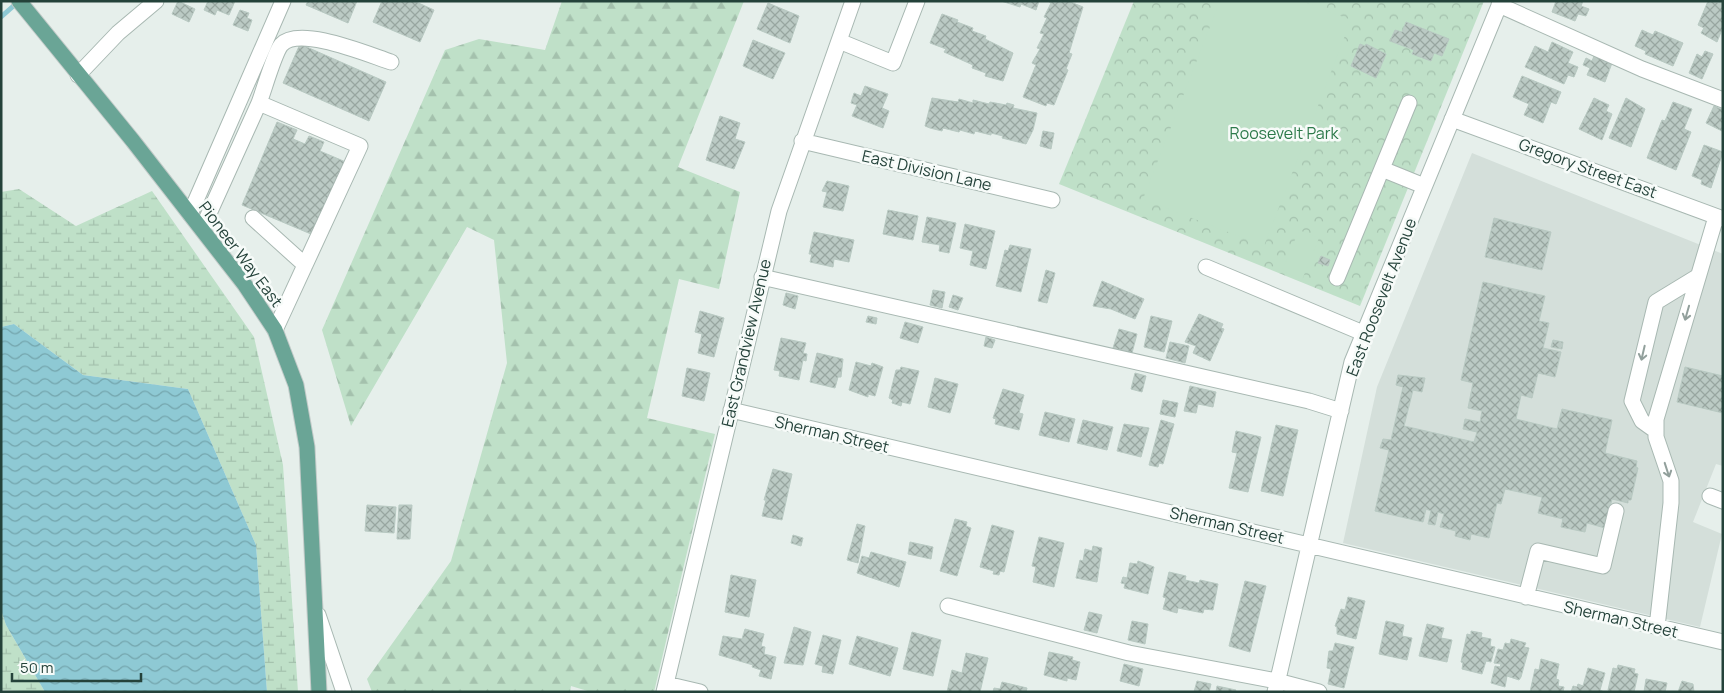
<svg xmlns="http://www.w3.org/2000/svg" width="1724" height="693" font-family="Manrope,sans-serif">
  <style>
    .built { fill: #d4dfda }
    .forest { fill: url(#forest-firs) }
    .wetland { fill: url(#wetland-marsh) }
    .park { fill: url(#park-crowns) }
    .pitch { fill: #bfe0c8 }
    .water { fill: url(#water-waves) }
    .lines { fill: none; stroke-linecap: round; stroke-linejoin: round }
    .stream { stroke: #8ec9d4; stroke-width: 5 }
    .building { fill: url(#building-cross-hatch); stroke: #b8c9c2 }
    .minor-casing { stroke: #a8b8b2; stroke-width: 17 }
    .major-casing { stroke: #c2cac8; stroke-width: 17 }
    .minor { stroke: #fff; stroke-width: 15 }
    .major { stroke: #6aa596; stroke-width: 15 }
    .oneway { stroke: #92a09c }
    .labels { text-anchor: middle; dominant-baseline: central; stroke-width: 5; stroke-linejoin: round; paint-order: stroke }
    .park-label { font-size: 16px; fill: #2d7a4b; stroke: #f7fbf9 }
    .street-label { font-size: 16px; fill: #24423a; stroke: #f7fbf9 }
  </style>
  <defs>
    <pattern id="forest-firs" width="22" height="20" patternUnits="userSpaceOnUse" patternTransform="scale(1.25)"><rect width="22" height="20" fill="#bfe0c8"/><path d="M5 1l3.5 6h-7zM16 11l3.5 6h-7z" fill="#a4c1ad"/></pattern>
    <pattern id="wetland-marsh" width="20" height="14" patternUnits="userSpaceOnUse" patternTransform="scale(1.25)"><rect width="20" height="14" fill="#bfe0c8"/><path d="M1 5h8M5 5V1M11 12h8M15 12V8" fill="none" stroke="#a4c1ad"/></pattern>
    <pattern id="park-crowns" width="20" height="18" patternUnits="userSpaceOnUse" patternTransform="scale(1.25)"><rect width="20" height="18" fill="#bfe0c8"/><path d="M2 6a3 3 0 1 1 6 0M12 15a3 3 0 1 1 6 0" fill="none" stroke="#a4c1ad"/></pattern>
    <pattern id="water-waves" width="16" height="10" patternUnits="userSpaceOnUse" patternTransform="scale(1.25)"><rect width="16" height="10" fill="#8ec9d4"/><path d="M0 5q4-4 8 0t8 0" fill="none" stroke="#74a5ad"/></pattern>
    <pattern id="building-cross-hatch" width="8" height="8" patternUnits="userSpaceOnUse" patternTransform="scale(1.25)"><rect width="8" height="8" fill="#bbcac4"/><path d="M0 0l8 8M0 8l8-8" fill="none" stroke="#98a6a0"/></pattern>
  </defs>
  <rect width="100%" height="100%" fill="#e6efeb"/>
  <path class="built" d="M1472 153 1723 254V466L1716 464 1693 522 1722 534 1700 627 1343 543 1377 387Z"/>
  <path class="forest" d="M562 1H744L678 167 740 192 719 289 679 279 647 418 715 434 654 692H591L571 686 570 692H372L367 679 451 561 507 363 494 240 467 227 351 426 322 330 445 50 479 39 545 50Z"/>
  <path class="wetland" d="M19 189 76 226 152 191 254 337 283 465 298 692H267L256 545 188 389 83 375 14 324 1 327V192Z
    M1 610 6 625 45 692 1 690Z"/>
  <path class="park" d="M1134 1H1484L1360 306 1059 184Z"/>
  <path class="pitch" d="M1220 1H1302L1351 20 1264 246 1143 199Z
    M1299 230 1319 238 1302 280 1282 271Z"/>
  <path class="water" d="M14 324 83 375 188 389 256 545 267 692H45L6 625 1 610V327Z"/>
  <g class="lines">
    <path class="stream" d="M1 17 18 2"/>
  </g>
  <path class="building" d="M178 1 195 9 189 22 172 14Z
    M208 1H235L229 15 217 10 215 15 204 10Z
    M308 1H357L348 23 306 5Z
    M382 1H414L434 10 420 42 373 22Z
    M1001 1H1039L1036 10 1021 4 1020 7Z
    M1048 1H1068L1083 7 1069 53 1072 54 1066 69 1068 70 1054 105 1047 103 1046 106 1023 97 1036 65 1032 63 1040 49 1037 48 1044 34 1040 33 1047 18 1044 17 1051 3Z
    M1556 1H1583L1581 6 1589 9 1586 16 1578 14 1575 21 1552 12Z
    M1708 1 1723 3V27L1717 42 1701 33 1704 28 1698 25Z
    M768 3 799 16 790 43 757 29Z
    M240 10 249 13 247 18 252 20 248 31 233 25Z
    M942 14 958 20 957 22 973 28 972 31 986 36 985 39 1013 53 1003 81 985 76 986 73 972 68 973 65 944 52 946 49 930 43Z
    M1406 22 1449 39 1442 56 1434 53 1431 61 1412 54 1414 50 1390 41 1395 30 1402 32Z
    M1642 30 1653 35 1655 31 1683 43 1673 66 1645 54 1646 51 1635 46Z
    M753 40 785 53 773 79 743 66Z
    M1552 42 1573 52 1568 63 1578 67 1574 77 1568 75 1564 84 1525 67 1535 46 1548 52Z
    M300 44 386 82 369 121 283 83Z
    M1360 44 1365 46 1366 44 1386 54 1376 78 1351 66Z
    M1705 51 1713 54 1702 79 1689 73 1697 54 1702 57Z
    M1594 56 1612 63 1605 82 1587 75 1590 68 1583 65 1586 58 1592 61Z
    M1522 76 1561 92 1556 104 1551 102 1543 123 1524 115 1529 104 1513 97Z
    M865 86 888 94 882 108 889 111 883 128 852 116 857 105 851 103 854 93 861 96Z
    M932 98 958 102 959 99 973 103V100L989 104 990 102 1006 105 1007 103 1014 105 1013 108 1037 113 1033 130 1026 144 1002 138 1003 136 991 133V135L975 131 974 134 960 130 959 132 943 128 942 131 930 128 925 126Z
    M1594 98 1609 105 1606 111 1612 114 1602 140 1579 129Z
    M1626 98 1645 109 1631 147 1609 138Z
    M1673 102 1692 109 1684 129 1691 132 1676 170 1647 158 1662 120 1665 121Z
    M1714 106 1723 110 1722 131 1706 123Z
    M720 116 740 123 735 139 745 142 734 169 706 160Z
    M277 122 297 130 293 139 305 144 309 136 324 142 320 151 348 163 318 237 242 205Z
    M1043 131 1054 133 1051 149 1040 146Z
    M1704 145 1723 152 1711 188 1701 184 1702 180 1692 176Z
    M827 181 849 186 843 211 823 207 827 192 822 191Z
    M888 210 918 216 913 240 883 234Z
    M927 217 956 223 949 253 939 251 940 245 922 242Z
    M1494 218 1551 232 1542 270 1485 257Z
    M965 224 995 231 986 269 970 265 973 251 960 248Z
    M814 232 854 240 849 262 834 259 833 267 810 262 812 254H809Z
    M1010 245 1031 249 1021 292 996 286 1005 250 1008 251Z
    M1321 256 1330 260 1328 266 1318 263Z
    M1046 270 1055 273 1047 303 1038 301Z
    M1102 281 1144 299 1135 319 1111 309 1093 306Z
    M1483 282 1545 296 1539 321 1549 323 1543 348 1561 352 1555 377 1538 373 1532 398 1521 395 1516 419 1557 429 1562 409 1612 420 1605 453 1637 461 1636 467 1638 468 1631 500H1628V503L1612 499 1605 528 1587 523 1585 532 1561 527 1563 519 1538 513 1542 497 1505 489 1501 504 1497 503 1489 538 1471 534 1470 540 1455 536 1456 531 1440 527 1444 514 1438 512 1435 525 1428 524 1431 511 1426 509 1423 522 1375 511 1389 450 1380 448 1383 439 1391 440 1403 387 1396 385 1398 375 1425 378 1422 392 1413 390 1404 426 1474 442 1477 432 1463 429 1465 419 1480 422 1482 411 1468 408 1473 383 1461 380Z
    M933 290 945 292 942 308 930 305Z
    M786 293 798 296 795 309 783 305Z
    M953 295 963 298 958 310 949 307Z
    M700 311 724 318 714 357 698 353 702 334 695 332Z
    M1199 314 1223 324 1221 328 1224 329 1210 361 1193 353 1196 346 1185 342Z
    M868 316 877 318 876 324 866 322Z
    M1151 316 1172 321 1164 352 1144 347Z
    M905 322 923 327 918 343 900 338Z
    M1119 329 1137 334 1132 353 1113 348Z
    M986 337 995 340 992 348 984 346Z
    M781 338 806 343 803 353 807 354 806 361 803 360 799 380 779 376 780 371 774 370Z
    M1553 340 1563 342 1562 349 1551 347Z
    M1170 342 1189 346 1185 363 1166 358Z
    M817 353 843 359 841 377H838L835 388 810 382Z
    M856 362 871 366 872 363 883 367 875 396 868 394V397L849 390Z
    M901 367 919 371 910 404 902 402 901 406 892 403 893 400 889 398 896 370H900Z
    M1685 367 1723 376V413L1677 402Z
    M687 368 710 373 704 401 682 396Z
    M1135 373 1146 376 1142 392 1131 389Z
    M935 378 958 384 950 413 928 407Z
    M1190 386 1216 392 1213 407 1198 404 1196 413 1184 411Z
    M1003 389 1024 395 1019 413 1023 414 1019 430 995 424 996 419 993 418Z
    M1163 400 1178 403 1175 417 1160 414Z
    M1045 412 1075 419 1069 442 1039 435Z
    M1083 420 1113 427 1107 450 1077 443Z
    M1161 420 1174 424 1163 464 1159 463 1158 467 1149 465Z
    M1124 424 1149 428 1141 457 1117 451Z
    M1276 425 1298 430 1283 496 1261 491Z
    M1236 431 1261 437 1248 492 1229 488 1237 453 1232 452Z
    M773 469 792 474 782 520 762 516 766 500H764Z
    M367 505 396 507 394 533 365 531Z
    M399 505H412L410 539H397Z
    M955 519 967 522 966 526 971 528 957 576 940 571Z
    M857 524 865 526 858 563 847 560Z
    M992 525 1014 531 1004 572 1000 571 999 575 993 574 994 571 980 567Z
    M793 535 803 538 801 546 791 543Z
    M1039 537 1064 543 1054 587 1033 582 1036 567 1032 566Z
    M910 542 933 547 931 559 908 554Z
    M1093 546 1102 548 1097 582 1076 578 1080 560 1083 561 1085 549 1092 551Z
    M871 552 906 562 899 587 857 573 862 556 869 558Z
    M1138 561 1154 567 1148 594 1124 588 1125 584 1121 583 1123 577 1127 578 1130 563 1137 564Z
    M1169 572 1186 576 1185 580 1199 583 1200 580 1218 584 1213 610 1204 609 1203 613 1178 608 1177 613 1163 609 1166 598 1163 597Z
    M731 575 756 580 749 617 725 612Z
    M1245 581 1266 586 1250 652 1229 646Z
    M1348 597 1365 601 1356 639 1337 634V627L1335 626 1341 609 1345 610Z
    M1089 612 1102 615 1097 633 1084 630Z
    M1132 621 1148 624 1145 644 1128 640Z
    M1386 621 1404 625 1402 636 1412 638 1407 660 1379 654Z
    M1427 624 1444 628 1441 638 1452 640 1447 662 1419 656Z
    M794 627 811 632 803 665 784 663Z
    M745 629 764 634 761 646 765 647 764 654 776 657 771 679 759 676 761 670 752 667 753 665 719 655 723 636 742 639Z
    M1471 631 1482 633 1481 637 1491 639 1490 646 1495 647 1491 662 1486 661 1482 674 1462 669 1463 663 1461 662 1467 634 1471 635Z
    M912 632 941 640 933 676 903 669Z
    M823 635 841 640 833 674 822 672 823 666 815 664Z
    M857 636 898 648 890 676 849 664Z
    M1511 639 1526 643 1524 647 1529 648 1521 677 1519 680 1507 676 1505 687 1491 683 1495 666 1500 667 1501 664 1494 663 1498 649 1503 650 1505 643 1510 644Z
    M1335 643 1354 647 1344 688 1328 684 1331 669 1327 668 1328 658 1329 651H1333Z
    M1049 652 1073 657 1072 660 1080 662 1076 680 1067 678V681L1044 675Z
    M966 653 988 658 980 692H947L952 670 962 673Z
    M1541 659 1559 664 1556 679 1559 680 1558 686 1564 687 1563 692H1530L1535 669 1539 670Z
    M1124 664 1143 669 1139 686 1120 681Z
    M1618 665 1635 669 1634 673 1638 674 1634 692H1611L1608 690 1613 668 1617 669Z
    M1588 668 1605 673 1600 690 1604 692H1571L1573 686 1577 687 1578 684 1583 686Z
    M1646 679 1667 683 1665 692H1644Z
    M1197 681 1211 684 1209 692H1194Z
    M1682 681 1693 684 1694 692H1678Z
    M1002 682 1027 688 1026 692H993L994 688 1000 689Z
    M1217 686 1236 690 1235 692H1216Z"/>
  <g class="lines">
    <g class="minor-casing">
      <path id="minor" d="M1499 5 1642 69 1723 100
        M839 41 893 63 917 1
        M78 75 118 33 156 1
        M259 103C264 90 274 54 281 45 299 25 369 55 391 62
        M1452 119 1723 219
        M802 141 1052 200
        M1382 169 1424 186
        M190 214 283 1
        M253 218 305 265
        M202 229 259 103 360 146 275 330
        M1206 267 1363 333
        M762 277 1309 401 1341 411
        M1337 278 1409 103
        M731 410 1723 642
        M1656 431 1642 421 1632 401 1656 302 1697 277
        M1710 496 1723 501
        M1526 597 1538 551 1603 566 1616 511
        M948 606 1129 653 1277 681 1319 692
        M318 615 344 692
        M1657 627 1671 503V481L1656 437V419L1716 217
        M666 684 700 692
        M664 692 779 211 853 1
        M1275 692 1352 362 1501 1"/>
    </g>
    <g class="major-casing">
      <path id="major" d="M19 1 133 141 245 285 275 330 296 385 307 447 319 692"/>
    </g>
    <use href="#minor" class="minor"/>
    <use href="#major" class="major"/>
  </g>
  <defs><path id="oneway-shaft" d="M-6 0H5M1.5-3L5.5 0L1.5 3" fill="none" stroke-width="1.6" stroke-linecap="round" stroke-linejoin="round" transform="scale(1.25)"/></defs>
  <g class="oneway">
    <use href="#oneway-shaft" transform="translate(1687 313) rotate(106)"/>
    <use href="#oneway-shaft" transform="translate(1643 353) rotate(103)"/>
    <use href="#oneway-shaft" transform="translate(1667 470) rotate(72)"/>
  </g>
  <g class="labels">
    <g class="park-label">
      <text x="1284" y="133">Roosevelt Park</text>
    </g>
    <g class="street-label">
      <text transform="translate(1588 168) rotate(20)">Gregory Street East</text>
      <text transform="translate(927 170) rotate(13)">East Division Lane</text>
      <text transform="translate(241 254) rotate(53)">Pioneer Way East</text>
      <text transform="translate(1381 297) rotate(-69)">East Roosevelt Avenue</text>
      <text transform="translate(746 343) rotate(-77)">East Grandview Avenue</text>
      <text transform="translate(832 434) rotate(13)">Sherman Street</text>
      <text transform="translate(1227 525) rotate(13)">Sherman Street</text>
      <text transform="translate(1621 619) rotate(13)">Sherman Street</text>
    </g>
  </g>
  <rect width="1724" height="693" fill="none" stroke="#24423a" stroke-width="5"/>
  <path d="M12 673v8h129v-8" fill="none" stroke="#24423a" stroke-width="2.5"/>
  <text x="20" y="673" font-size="15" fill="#24423a" stroke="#f7fbf9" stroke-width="4" paint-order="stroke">50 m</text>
</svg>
